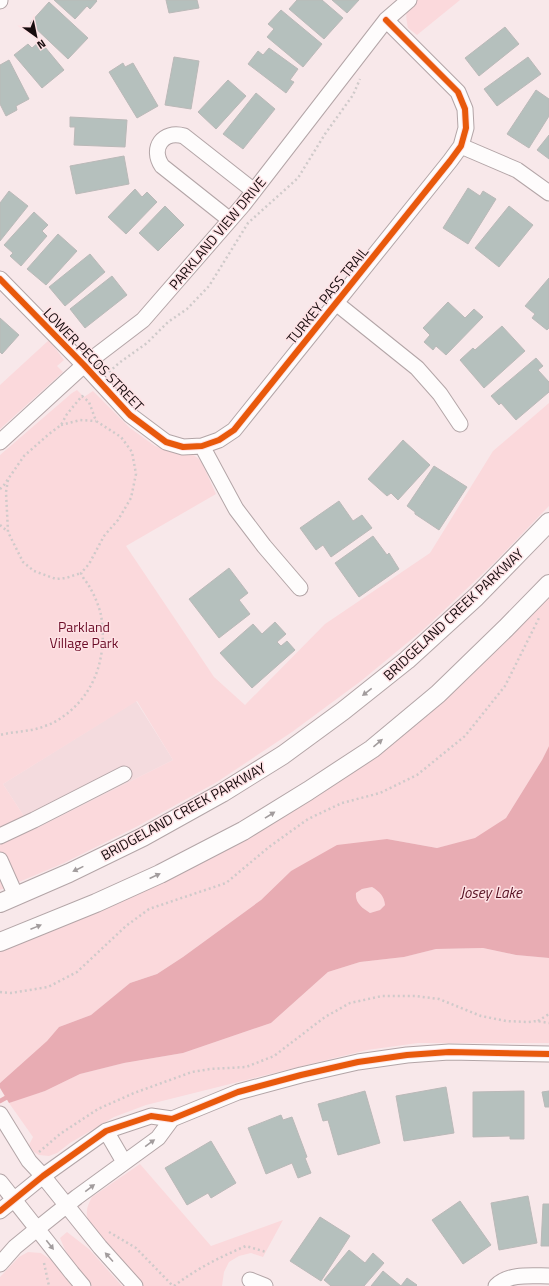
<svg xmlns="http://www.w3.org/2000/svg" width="549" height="1286" font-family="'Titillium Web',sans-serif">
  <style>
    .built { fill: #f4dbde }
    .green { fill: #fbd9dc; fill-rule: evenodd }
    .water { fill: #e8acb3; fill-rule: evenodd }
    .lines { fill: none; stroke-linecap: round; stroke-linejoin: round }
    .stream { stroke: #e8acb3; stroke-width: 4.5 }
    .building { fill: #b5c0bd; stroke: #bab9b8 }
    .minor-casing { stroke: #b3a5a7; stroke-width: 17 }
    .major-casing { stroke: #b3a5a7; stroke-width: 20 }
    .path { stroke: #cfcaca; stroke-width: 2.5; stroke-dasharray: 2 3; stroke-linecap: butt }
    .minor { stroke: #fefcfc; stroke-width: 15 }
    .major { stroke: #fefcfc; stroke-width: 18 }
    .cycleway-casing { stroke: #fee2e5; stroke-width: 8 }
    .cycleway { stroke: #e8590c; stroke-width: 6 }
    .oneway { fill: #a29c9d }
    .labels { text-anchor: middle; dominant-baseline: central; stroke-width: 3; stroke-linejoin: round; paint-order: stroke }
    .street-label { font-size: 14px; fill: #170c0e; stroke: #fee2e5 }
    .park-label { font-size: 14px; fill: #6c0d28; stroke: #fee2e5 }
    .water-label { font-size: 15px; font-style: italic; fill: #550e20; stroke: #fee2e5 }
  </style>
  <rect width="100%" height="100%" fill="#f8e8ea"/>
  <path class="built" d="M136 701 173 760 33 830 3 784Z"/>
  <path class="green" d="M417 0H460L417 35 408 28C405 13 405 10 417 0Z
    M49 340 64 360 57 366 63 372 0 429V385Z
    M77 390 84 397 93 391 130 428 155 446 171 452 192 454 199 459 203 465 216 494 126 546 214 677 245 705 325 624 430 553 493 451 549 403V506L494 563 424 629 361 681 292 732 217 782 136 827 64 863 0 890V455L72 393ZM137 701 173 760 33 830 3 784Z
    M549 595V746L542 760 506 818 475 839 437 848 387 839 291 871 261 900 183 957 157 974 130 983 91 1015 59 1027 47 1041 0 1083V950L316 791Z
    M372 887C380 892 384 896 385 905L380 910 370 913C362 908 355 903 356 893L362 889Z
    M483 948 516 955 549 958V1043H418L367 1050 146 1105 114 1117 70 1143 57 1153 49 1156 39 1155 34 1152 29 1145 33 1137 9 1103 24 1097 45 1091 80 1074 124 1063 183 1053 271 1023 328 972 360 962 404 957 436 949Z
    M140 1164 211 1246 283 1220 263 1257 251 1253 239 1256 229 1262 224 1272 222 1286H143C132 1275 87 1228 87 1215 86 1208 89 1203 92 1197Z
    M67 1232 89 1249 122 1286H92C76 1270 68 1258 60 1238Z
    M28 1252 41 1253 51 1260 72 1286H0V1277L19 1257Z"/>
  <path class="water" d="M549 746V958L516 955 483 948 436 949 404 957 360 962 328 972 271 1023 183 1053 124 1063 80 1074 45 1091 9 1103 0 1088V1083L47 1041 59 1027 91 1015 130 983 157 974 183 957 261 900 291 871 337 845 387 839 437 848 475 838 506 818 542 760ZM372 887C380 892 384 896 385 905L380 910 370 913C362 908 355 903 356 893L362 889Z"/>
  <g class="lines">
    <path class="stream" d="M0 1101 11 1095"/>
  </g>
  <path class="building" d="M54 0H96L97 1 90 9 87 6 75 19Z
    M166 0H197L199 8 169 13Z
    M297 0H322L343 18 324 39 289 9Z
    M332 0H359L347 13Z
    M49 2 88 38 68 59 30 23Z
    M281 10 322 44 303 67 267 37 274 29 268 24Z
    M505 27 519 44 479 76 465 58Z
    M40 41 64 70 42 88 14 55 28 44 32 48Z
    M269 48 298 69 290 80 294 82 286 93 248 64 258 51 263 55Z
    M174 57 199 61 191 109 165 105Z
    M528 57 541 74 497 106 484 89Z
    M9 60 29 99 16 106 17 110 6 116 0 104V65Z
    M123 63 125 67 133 63 158 106 137 118 109 72Z
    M228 80 246 96 216 129 198 112Z
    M536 90 549 99V116L529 148 507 134Z
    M256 93 275 109 243 149 223 134Z
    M70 117 127 120 125 147 74 145 75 127H70Z
    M549 135V159L537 150Z
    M124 156 129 184 76 194 70 166Z
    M468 188 480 196 483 191 496 199 468 244 443 228Z
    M135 189 142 197 147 192 157 202 126 234 108 217Z
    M9 191 28 206 0 241V203Z
    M165 206 184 225 158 251 139 233Z
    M509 206 533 225 499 267 475 248Z
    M34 212 48 225 42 231 47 236 21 266 10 256 13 253 4 245Z
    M58 234 77 251 46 285 27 269Z
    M90 254 105 272 65 306 49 287Z
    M112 276 127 295 85 328 70 309Z
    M549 278V328L547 330 532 318 535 314 525 306Z
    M448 302 465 318 474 309 483 317 446 355 436 346 433 350 424 342 430 335 423 328Z
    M0 318 19 335 2 354 0 352Z
    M502 326 525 351 484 388 460 360 473 348 475 350Z
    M536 358 543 366 538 370 549 382V392L516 420 501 403 499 405 491 396Z
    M403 440 430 465 398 500 391 493 387 496 368 479Z
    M434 466 467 487 439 530 415 514V512L407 506Z
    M339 501 353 521 362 515 372 528 331 557 323 545 316 550 300 528Z
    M373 536 387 555 389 553 399 569 359 597 335 563Z
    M229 568 248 593 239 600 250 614 219 638 189 599Z
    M275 622 286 634 277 642 281 646 287 641 295 650 252 688 220 653 253 624 262 634Z
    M446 1087 454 1133 404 1141 396 1096Z
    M365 1091 380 1143 338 1155 328 1120 323 1121 318 1104Z
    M524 1091V1139H510V1136L473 1137V1092Z
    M549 1091V1107H545L542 1092Z
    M281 1115 283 1120 292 1117 307 1157 305 1158 311 1173 298 1178 292 1163 266 1174 248 1128Z
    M211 1141 236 1183 211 1198 208 1193 187 1205 165 1168Z
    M528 1196 537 1243 499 1250 491 1203Z
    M460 1201 491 1245 463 1264 432 1220Z
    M543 1204H549V1246H541Z
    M320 1217 350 1236 321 1281 290 1261Z
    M349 1250 365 1263 373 1253 384 1263 364 1286H331L324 1280Z
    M383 1271 401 1286 407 1278 417 1285 416 1286H371Z"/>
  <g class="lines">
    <g class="minor-casing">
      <path id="minor" d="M0 1V0
        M461 146 517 170 549 193
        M230 220 162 166C150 148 163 130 184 136L254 191
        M0 279 84 365 130 415 166 442 183 447 202 446 219 440 234 430 450 161 461 146 466 128 465 109 458 92 386 20
        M336 303 417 368 440 394 460 424
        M0 442 84 365 143 320 243 205 386 20 409 0
        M202 446 236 509 264 546 300 588
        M0 836 34 820 124 774
        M0 860 16 896
        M0 1114 29 1161 43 1176 100 1247 135 1286
        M106 1131 124 1162
        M0 1182 72 1273 83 1286
        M0 1211 43 1176 106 1131 151 1116 172 1119 238 1092 301 1075 358 1062 407 1055 449 1052 549 1054
        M0 1264 15 1247 37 1229 77 1197 158 1138 172 1119
        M250 1280 265 1286
        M496 1286C509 1273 532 1276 549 1276"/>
    </g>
    <g class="major-casing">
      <path id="major" d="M0 903 69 873 143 837 222 793 283 755 343 711 407 660 476 597 549 522
        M0 942 96 903 160 874 243 831 308 791 372 749 438 694 506 628 549 584"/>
    </g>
    <path class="path" d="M109 372 119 363 147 343 168 322 187 309 209 286 248 223 298 178 325 134 353 95 360 79
      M61 425 80 420 96 421
      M8 480 6 492 8 532 23 562 34 571 56 579 66 578 81 573
      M0 489 4 485 24 456 49 434 61 425 67 414 82 396 89 402 96 421 121 437 132 452 136 474 131 498 118 520 104 536 89 564 81 573C83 579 87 582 89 586 94 594 99 606 101 615 107 651 98 688 69 712 62 718 54 723 45 726 31 732 15 731 0 735
      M0 525 7 531
      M0 992 11 993 48 987 77 972 126 926 149 909 226 883 269 847 308 819 342 803 380 793 417 775 465 736 505 686 539 618
      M538 1021 549 1014
      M39 1152 60 1134 98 1109 134 1093 192 1072 210 1069 246 1067 274 1056 325 1017 350 1003 382 996H415L439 999 481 1016 506 1021 528 1022 537 1021 549 1023
      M109 1232 136 1248 173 1286
      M44 1263 49 1286
      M174 1286C196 1269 220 1257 246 1246L266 1252"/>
    <use href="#minor" class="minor"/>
    <use href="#major" class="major"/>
    <g class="cycleway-casing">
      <path id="cycleway" d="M0 279 84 365 130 415 166 442 183 447 202 446 219 440 234 430 450 161 461 146 466 128 465 109 458 92 386 20
        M0 1211 43 1176 106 1131 151 1116 172 1119 238 1092 301 1075 358 1062 407 1055 449 1052 549 1054"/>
    </g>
    <use href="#cycleway" class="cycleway"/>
  </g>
  <defs><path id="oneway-solid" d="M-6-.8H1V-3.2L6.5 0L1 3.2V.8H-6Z"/></defs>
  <g class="oneway">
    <use href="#oneway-solid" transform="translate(367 692) rotate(142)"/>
    <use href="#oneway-solid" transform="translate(378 743) rotate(-40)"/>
    <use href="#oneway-solid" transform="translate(270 815) rotate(-32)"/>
    <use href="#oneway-solid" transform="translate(78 869) rotate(154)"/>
    <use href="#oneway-solid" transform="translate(155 876) rotate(-25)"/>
    <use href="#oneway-solid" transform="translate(36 927) rotate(-22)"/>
    <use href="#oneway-solid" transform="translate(150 1143) rotate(-36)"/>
    <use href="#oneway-solid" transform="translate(90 1188) rotate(-37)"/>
    <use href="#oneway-solid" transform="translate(50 1245) rotate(52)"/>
    <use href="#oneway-solid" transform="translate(109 1257) rotate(-132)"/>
  </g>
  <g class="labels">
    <g class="street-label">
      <text transform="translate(217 233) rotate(-50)">PARKLAND VIEW DRIVE</text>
      <text transform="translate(327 295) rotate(-51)">TURKEY PASS TRAIL</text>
      <text transform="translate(94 359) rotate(46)">LOWER PECOS STREET</text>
      <text transform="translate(453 614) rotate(-43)">BRIDGELAND CREEK PARKWAY</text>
      <text transform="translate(183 811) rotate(-29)">BRIDGELAND CREEK PARKWAY</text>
    </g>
    <g class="park-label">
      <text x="84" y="626">Parkland<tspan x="84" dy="16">Village Park</tspan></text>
    </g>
    <g class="water-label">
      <text x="491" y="892">Josey Lake</text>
    </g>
  </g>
  <g transform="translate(36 36) rotate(147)" stroke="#fee2e5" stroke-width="3" paint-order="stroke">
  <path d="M0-3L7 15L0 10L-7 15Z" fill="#170c0e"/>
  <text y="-6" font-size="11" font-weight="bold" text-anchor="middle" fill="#170c0e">N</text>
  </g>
</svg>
